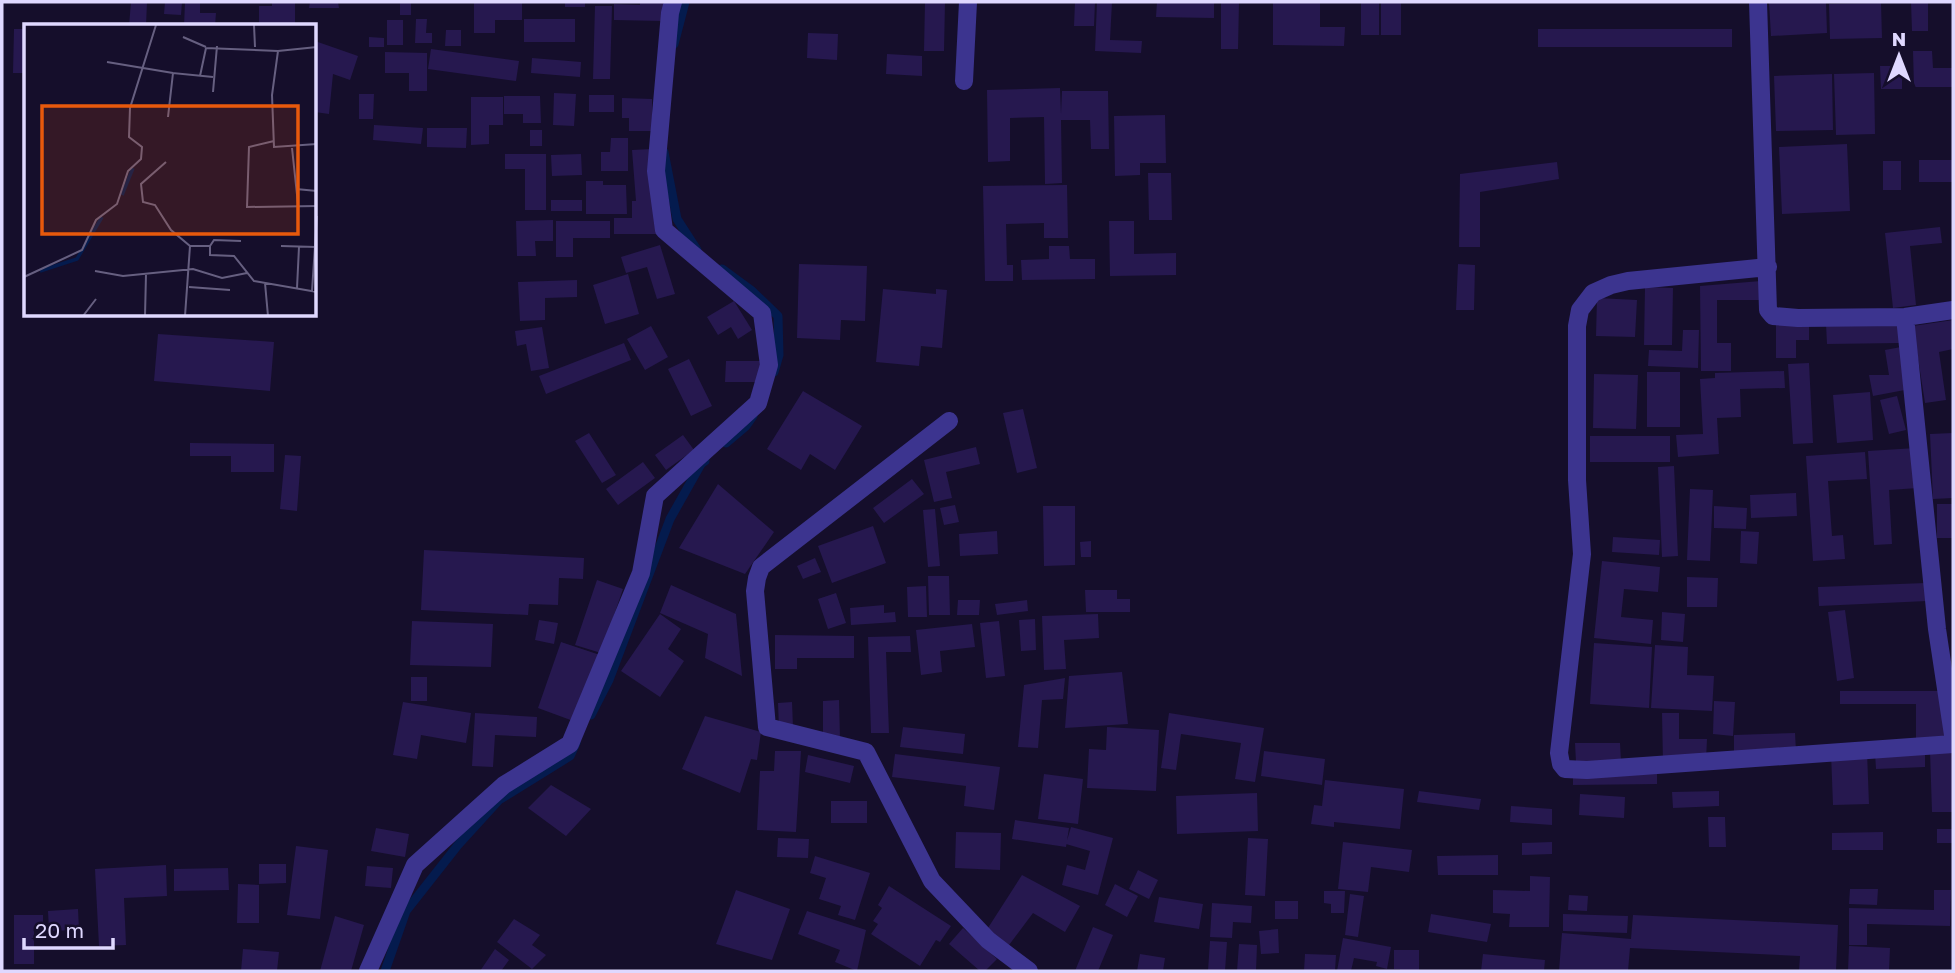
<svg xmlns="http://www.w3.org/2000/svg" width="1955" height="973" font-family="'Golos Text',sans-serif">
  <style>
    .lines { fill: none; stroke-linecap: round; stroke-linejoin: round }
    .stream { stroke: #041b4e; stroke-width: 9 }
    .building { fill: #26184f }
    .minor { stroke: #3c348f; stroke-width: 18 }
    .inset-river { fill: none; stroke: #041b4e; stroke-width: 3.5 }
    .inset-road { fill: none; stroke: #665f80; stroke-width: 2 }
    .view { fill: #e8590c; fill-opacity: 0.15; stroke: #e8590c; stroke-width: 3.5 }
    .inset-edge { fill: none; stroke: #dfd8ff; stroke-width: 3.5 }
  </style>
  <rect width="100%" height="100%" fill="#150e2b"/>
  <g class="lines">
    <path class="stream" d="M674 44 685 2
      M664 152 677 219 697 250
      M722 269 752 291 778 316 779 355 774 372
      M726 443 746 426 753 416
      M591 715 609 680 670 519 701 464 705 461
      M385 971 406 911 458 845 499 800 570 756 576 743"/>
  </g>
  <path class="building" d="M131 2H147L146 26H129Z
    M165 2H182L181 15 164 14Z
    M185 2H200V13H216L215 26H184Z
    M272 2H295V25H259V6H272Z
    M310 2H338L339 8H309Z
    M400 2H411V15H400Z
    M474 2H522V20H495V33H474Z
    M565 2H585V7H565Z
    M640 2H663V21L614 20V4L640 5Z
    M925 2H945L944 51H924Z
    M1075 2H1095L1094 26H1074Z
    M1097 2H1112L1110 40 1142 41 1141 53 1095 51Z
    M1157 2H1214V18L1156 17Z
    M1221 2H1239L1238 49H1221Z
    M1273 2H1320V27H1345L1344 46 1273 45Z
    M1361 2H1379V35H1361Z
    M1381 2H1401V35H1381Z
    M1769 2H1826L1827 33 1771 36Z
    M1911 2H1928V31H1912Z
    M1881 3 1882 38 1830 39 1829 4Z
    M595 6H612L610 79H593Z
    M416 19H427L426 33H432V43H415Z
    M524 19H575V42H524Z
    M387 20H403V45H387Z
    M225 24H257V26H225Z
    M14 29H26V73H13Z
    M1538 29H1732V47H1538Z
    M446 30H461V46H445Z
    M808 33 838 34 837 60 807 58Z
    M369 37 384 38V47H369Z
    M315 41 358 56 350 80 333 74 329 114 315 112Z
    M431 49 519 61 516 81 428 69Z
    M1913 51H1932L1933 68H1953V87H1914Z
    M385 52 427 53V91H409V73H385Z
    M887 54 922 56V76L886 74Z
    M532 58 581 62 580 77 531 73Z
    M1880 66H1902V89H1881Z
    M1874 73 1875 134 1836 135 1834 74Z
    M1832 74 1833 130 1776 131 1774 76Z
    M1060 88 1061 114 1062 91H1108L1109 149H1091L1090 120H1061L1062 183 1045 184 1044 117 1010 118V161L988 162 987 90Z
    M554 93 576 94 574 126 553 125Z
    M359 94H374L373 119H359Z
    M589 95H614V112H589Z
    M504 96H540L541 123H523V114H504Z
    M471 97H503V125H489V144L471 145Z
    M622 98 652 99V131H629V118H622Z
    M1165 115 1166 163H1140V175L1115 176 1114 116Z
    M374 125 423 128 421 144 373 140Z
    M427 128H467L466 148 427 147Z
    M530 130H542V146H530Z
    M611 138H628V171H601V152H610Z
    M1847 144 1850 211 1782 214 1779 147Z
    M652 149 657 234H614V218H632V201H636L632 150Z
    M505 154H546V210H525V169H505Z
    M581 154 582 175 552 176 551 155Z
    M1919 160H1953V182H1919Z
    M1883 161H1901V190H1883Z
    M1557 162 1559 179 1480 192V247H1459L1460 174Z
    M1148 173H1171L1172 220H1149Z
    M586 181H603V185H626L627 214H586Z
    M1067 185 1068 238H1044V223L1006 224 1007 265H1013V281H985L983 186Z
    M551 200H582V211H551Z
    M553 220V241H535L536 256H517L516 221Z
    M556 221H610V238H573V257H556Z
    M1109 221H1134V254L1176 253V275L1110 276Z
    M1940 227 1942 243 1910 246 1916 305 1893 308 1885 233Z
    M660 245 675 294 657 299 647 267 626 273 621 257Z
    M1049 246H1069L1070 259H1095V279L1022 280 1021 260 1049 259Z
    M799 264 867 266 865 321 841 320 840 340 797 338Z
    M1458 264 1475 265 1474 310H1456Z
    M628 274 639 314 605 324 593 285Z
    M577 280V297L545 298V320L520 321 518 282Z
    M1761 281V300H1717V343H1731V371H1701L1700 286Z
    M1645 287 1673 288 1672 345H1644Z
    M883 289 936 294V289L947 290 942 348 921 346 919 366 876 362Z
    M1597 298 1637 300 1635 337 1596 336Z
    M734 301 752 330 738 339 731 327 718 335 707 317Z
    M1953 320V349L1939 352 1946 400 1925 403 1913 326Z
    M1826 324H1900V343L1827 344Z
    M1776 325H1809V340H1796V358H1776Z
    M651 326 668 357 645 370 627 339Z
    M542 327 549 368 531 371 526 344 517 346 515 331Z
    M1683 330H1699L1698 368 1648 366 1649 350 1682 351Z
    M158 334 274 342 270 391 154 381Z
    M624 343 631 360 546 394 539 376Z
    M1901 347 1910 389 1873 396 1869 375H1889L1885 350Z
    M689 359 712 406 691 416 668 369Z
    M726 361H761L760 382H725Z
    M1809 363 1813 443 1793 444 1788 364Z
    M1784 371 1785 388 1740 389 1741 417 1717 418 1719 454 1678 457 1676 435 1703 434 1700 379 1715 378V373Z
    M1647 372H1680V427H1647Z
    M1594 374 1638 375 1636 429 1593 428Z
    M803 391 862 426 835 470 810 454 801 470 767 449Z
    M1870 392 1873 440 1837 443 1833 395Z
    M1897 396 1906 430 1889 434 1880 400Z
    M1023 409 1037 468 1017 473 1003 413Z
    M589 433 616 475 602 483 575 441Z
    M1953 433V498L1933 499 1930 434Z
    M683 435 694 450 666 470 655 455Z
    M1590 436H1670V462H1590Z
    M190 443 274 444V472H231V456H190Z
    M976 447 980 464 946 472 952 498 934 502 924 460Z
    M1916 448 1918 488 1889 490 1892 544 1874 545 1868 451Z
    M1865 452 1867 479 1828 481 1832 536 1843 535 1845 559 1813 561 1806 456Z
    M285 455 301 456 297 511 280 509Z
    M643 462 655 478 618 505 606 489Z
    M1674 466 1678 556 1662 557 1658 467Z
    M912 479 924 494 884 523 873 508Z
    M718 484 774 532 745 574 679 548Z
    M1690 489 1713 490 1710 561 1687 560Z
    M1796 493 1797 516 1751 518 1750 495Z
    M1937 504H1953V538H1937Z
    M955 505 959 522 944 525 940 508Z
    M1043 506H1075V565L1044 566Z
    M1714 506 1747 508 1746 529 1714 528Z
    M935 509 940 566 928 567 923 510Z
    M873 526 886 563 832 583 818 546Z
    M997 531 998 554 960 556 959 534Z
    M1741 531 1759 532 1757 564 1740 563Z
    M1613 537 1660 540 1659 555 1612 552Z
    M1091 541V557H1081L1080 542Z
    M424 550 584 558 583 579 559 578 558 605 529 604 528 615 421 610Z
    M815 558 821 572 803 579 797 566Z
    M1602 561 1660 567 1658 592 1624 589 1621 617 1653 620 1651 644 1594 638Z
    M928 576H949L950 615H929Z
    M1687 577 1718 578 1717 607H1687Z
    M597 580 623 589 601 653 575 645Z
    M1926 583 1927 601 1819 606 1818 587Z
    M671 585 736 614 742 676 705 658 708 634 660 613Z
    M926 586 927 617H908L907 587Z
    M1085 590H1117V599H1130V612H1086Z
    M836 593 846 623 828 629 818 599Z
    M958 600H980L979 615H957Z
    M1027 600 1028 611 997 615 995 604Z
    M884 605V613L895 612 896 622 851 625 850 608Z
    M1845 610 1854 678 1837 681 1828 612Z
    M1662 612 1685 614 1683 642 1661 640Z
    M660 614 681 629 668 649 684 661 660 697 621 671Z
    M1098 614 1099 638 1064 640 1066 669 1044 670 1042 616Z
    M1035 619 1036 650 1021 651 1019 620Z
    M539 620 558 623 554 644 535 640Z
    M412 621 493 624 491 667 410 665Z
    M999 621 1005 676 986 678 980 623Z
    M972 624 975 647 940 651 942 672 921 675 916 630Z
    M775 635 854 636V658H797V669H775Z
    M910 636 911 652H886L889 733H871L868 637Z
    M561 642 600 655 576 722 538 708Z
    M1594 643 1652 647 1649 708 1590 704Z
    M1655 645 1688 647 1687 675 1714 676 1712 711 1651 708Z
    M1122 672 1128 724 1065 728 1069 676Z
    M411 677H427V701H411Z
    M1065 678 1063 699 1042 700 1038 748 1018 747 1024 685Z
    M1840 691H1946V739H1916V704H1840Z
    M839 700 840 738H823V701Z
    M1714 701 1735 702 1733 736 1713 734Z
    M403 702 471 713 466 743 421 735 417 759 393 755Z
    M792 702 793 727 779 728 778 703Z
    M475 713 537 717 536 737 495 735 493 767 472 766Z
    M1169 713 1264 728 1255 782 1235 779 1241 743 1181 734 1176 770 1161 768Z
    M1662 713H1679V739H1707L1706 760 1663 763Z
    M705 716 761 732 757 760 751 759 740 793 682 769Z
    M903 727 965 734 963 754 900 747Z
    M1107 727 1159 730 1156 791 1087 788 1089 749 1106 750Z
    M1795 733 1796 751 1734 753V735Z
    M1575 743H1620L1621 762H1576Z
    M1953 750V812H1932L1930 751Z
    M775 751H801L796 832 757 830 760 771H774Z
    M1264 751 1325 759 1322 785 1261 776Z
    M1925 751V767L1876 769 1875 753Z
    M1867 752 1869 804 1833 805 1831 753Z
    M895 754 1000 767 994 810 964 806 966 786 892 777Z
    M808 755 854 766 850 783 805 772Z
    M1044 774 1083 779 1078 824 1038 819Z
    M1657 774V784L1573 785V775Z
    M1325 780 1404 789 1400 829 1334 822V827L1311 824 1314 805 1322 806Z
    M551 785 591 809 566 836 528 808Z
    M1419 791 1481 799 1479 810 1417 802Z
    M1719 791V806L1673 808 1672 792Z
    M1257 793 1258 831 1177 834 1176 796Z
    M1580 794 1625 797 1624 818 1579 815Z
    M831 801H867V823H831Z
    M1511 806 1552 809V825L1510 822Z
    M1708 817H1725L1726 847H1709Z
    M1015 820 1069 828 1066 847 1012 839Z
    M1071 827 1113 838 1098 895 1062 885 1067 865 1085 870 1090 851 1066 844Z
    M376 828 409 834 405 857 371 851Z
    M1937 829H1953V843H1937Z
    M956 832 1001 833 1000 870 955 868Z
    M1883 832V850H1832V833Z
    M778 838 809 839 808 858 777 857Z
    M1248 838 1268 839 1265 896 1245 895Z
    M1343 842 1412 850 1409 872 1371 867 1368 892 1338 889Z
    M1552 842V854L1522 855V843Z
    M296 846 328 850 320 919 287 915Z
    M1498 855V875H1438L1437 856Z
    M815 856 870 873 855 920 838 915 841 906 819 899 826 878 810 873Z
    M259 864H286V883L259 884Z
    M166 865 167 896 124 898 126 945 99 946 95 869Z
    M367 866 393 868 391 888 365 886Z
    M228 868 229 890 174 891V869Z
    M1138 870 1158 880 1149 899 1129 889Z
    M1022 875 1080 906 1065 932 1033 913 1009 945 986 931Z
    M1530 876 1550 877 1549 927H1509L1510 914 1493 913V890L1530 891Z
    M238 884 259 885V923H237Z
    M1115 884 1138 896 1127 917 1105 905Z
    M889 886 951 926 940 942 936 940 920 966 871 934 878 924 873 921 882 908 878 905Z
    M1850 889H1878L1877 905 1849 904Z
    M736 890 790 909 772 960 716 944Z
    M1934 890H1951L1950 926 1867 924V945H1849V908L1934 910Z
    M1324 891H1345L1344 913H1331V904L1324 903Z
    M1350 894 1364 896 1358 937 1345 935Z
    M1569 895 1588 896 1587 911 1568 910Z
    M1159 897 1203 904 1199 929 1154 922Z
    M1275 901H1298V919H1275Z
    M1212 903 1252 906 1251 923 1233 922 1232 938 1210 937Z
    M78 909 79 930 49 931 48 911Z
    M807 911 866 930 857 971 835 962 840 950 798 934Z
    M1431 914 1491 924 1487 942 1428 932Z
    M1563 914 1628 916 1627 933 1563 931Z
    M14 915H43V930H34V964H14Z
    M1633 915 1838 925 1836 971H1799L1800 956 1630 948 1628 971H1559L1562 933 1631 939Z
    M335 916 364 925 351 971H320Z
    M514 919 540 935 532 945 546 955 532 969 497 942Z
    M1093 927 1113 935 1098 971H1075Z
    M963 928 997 959 985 971H980L949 944Z
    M1278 929 1279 953 1261 954 1259 931Z
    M1343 938 1391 947 1387 969 1376 966 1377 962 1354 958 1351 971H1337Z
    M1210 941 1227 942 1225 971H1208Z
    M1239 944 1257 945 1256 971H1237Z
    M1849 946 1890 948 1889 971H1848Z
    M243 949 279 952 277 971H241Z
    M495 949 509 960 501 971H480Z
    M1394 950H1419V971H1400V969H1394Z
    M1140 954 1165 958 1163 971H1137Z
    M1305 954 1336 955 1335 971H1304Z
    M1483 954 1545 960 1544 971H1481Z"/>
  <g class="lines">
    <path class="minor" d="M1758 2 1768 310 1773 316 1798 318 1905 317 1953 310
      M964 81 968 2
      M1768 267 1628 281 1611 285 1593 293 1580 310 1577 326V480L1582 554 1559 753 1561 764 1565 769 1587 770 1953 744
      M1905 317 1937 629 1953 735
      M949 421 761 567 757 578 755 591 767 727 866 752 932 881 988 940 1029 971
      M368 971 415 865 504 785 570 744 641 573 655 496 758 403 769 365 762 313 664 230 656 171 670 13 673 2"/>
  </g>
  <g transform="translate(24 24)">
    <rect width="292" height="292" fill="#150e2b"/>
    <path class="inset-river" d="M98 171 109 144M16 247 53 235 78 193"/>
    <path class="inset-road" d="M230 1 231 23M159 13 182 23M254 27 248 71 250 123 293 120M83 38 149 49M176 52 182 24 254 27 293 23M189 68 193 22M144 93 149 49 189 53M250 117 225 123 223 183 293 182M268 124 274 180M142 138 117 160 119 178 131 181 147 206 166 222H186V231L210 232 230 257 293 268M272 165 293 167M186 222 190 216 217 217M257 222 292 223M71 247 99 252 169 245 198 254 223 249M0 253 58 226 72 196 93 180 104 147 117 135 118 123 105 113 106 84 132 1M241 259 244 292M165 263 206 266M273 264 275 223M288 267 293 192M59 292 72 275M121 292 122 250M161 292 166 222"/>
    <path class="view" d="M18 82H274V210H18Z"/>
    <rect width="292" height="292" class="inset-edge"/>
  </g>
  <rect width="1955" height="973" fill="none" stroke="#dfd8ff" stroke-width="7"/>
  <g transform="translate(1899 56)" stroke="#150e2b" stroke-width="5" paint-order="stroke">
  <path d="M0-5L12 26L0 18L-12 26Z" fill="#dfd8ff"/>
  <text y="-10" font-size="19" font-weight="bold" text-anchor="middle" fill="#dfd8ff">N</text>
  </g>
  <path d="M24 938v10h89v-10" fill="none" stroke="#dfd8ff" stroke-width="3.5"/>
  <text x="35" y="938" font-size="21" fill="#dfd8ff" stroke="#150e2b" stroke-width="5" paint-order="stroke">20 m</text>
</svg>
